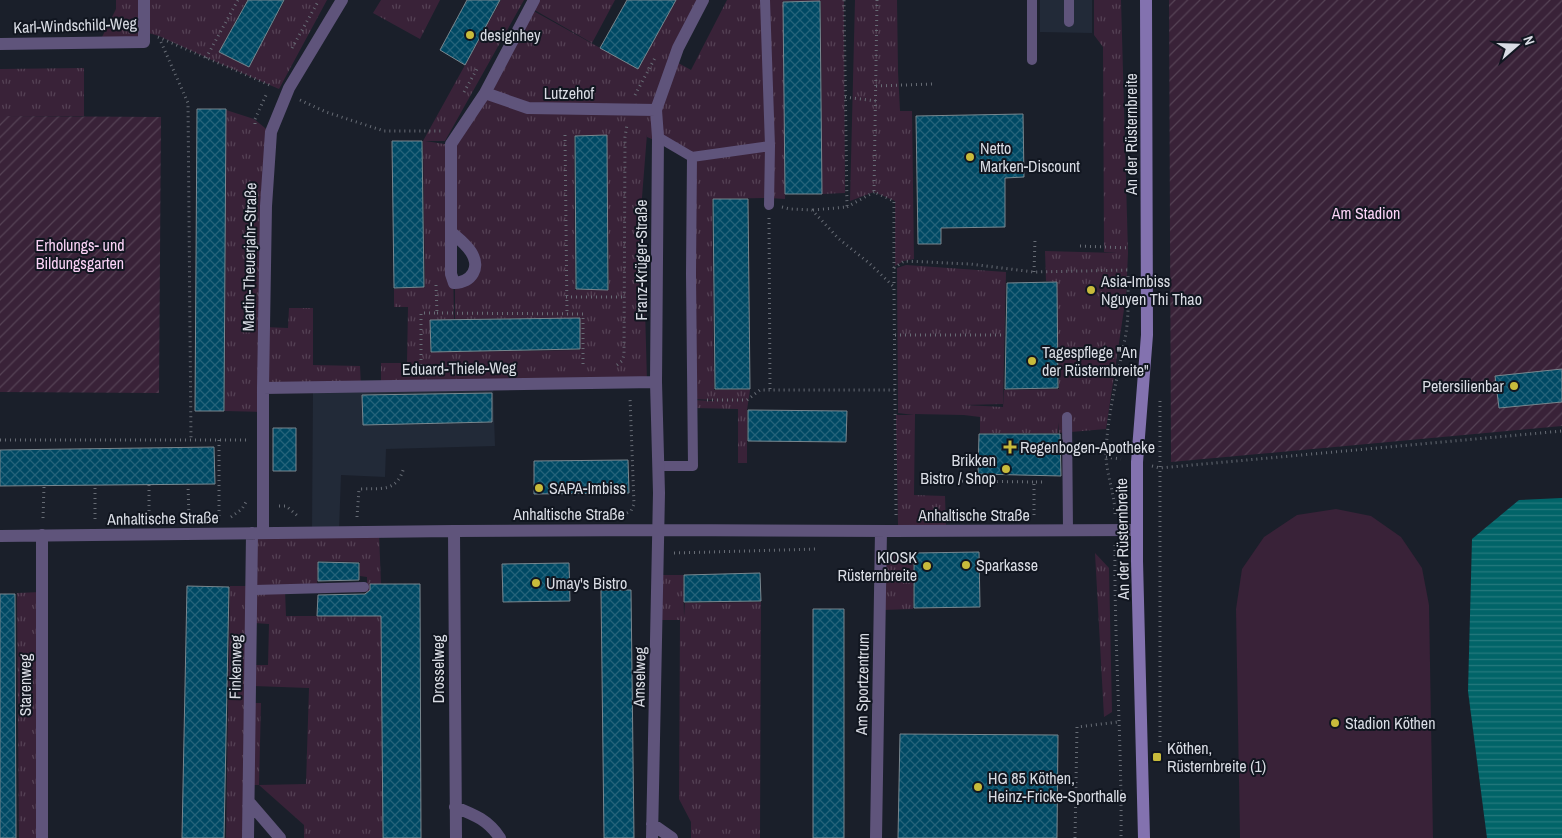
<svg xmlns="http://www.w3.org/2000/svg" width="1562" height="838" font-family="'Archivo Narrow',sans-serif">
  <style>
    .built { fill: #222a38 }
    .grass { fill: url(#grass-tufts); fill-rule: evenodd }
    .garden { fill: url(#garden-furrows) }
    .pitch { fill: #392238 }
    .water { fill: url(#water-rules) }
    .building { fill: url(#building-cross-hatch); stroke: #78868e }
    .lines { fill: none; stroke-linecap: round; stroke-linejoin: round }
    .path { stroke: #676c75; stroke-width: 3; stroke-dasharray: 1 4; stroke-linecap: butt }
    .service { stroke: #5f547b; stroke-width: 10 }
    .minor { stroke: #5f547b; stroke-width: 12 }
    .secondary { stroke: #8372af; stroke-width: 12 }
    .poi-dot { fill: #c8bb3b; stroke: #111620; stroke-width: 2 }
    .labels { text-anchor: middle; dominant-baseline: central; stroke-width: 4; stroke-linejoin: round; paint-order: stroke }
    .street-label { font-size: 16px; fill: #d9dce4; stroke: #111620 }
    .poi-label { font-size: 16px; fill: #d9dce4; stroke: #111620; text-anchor: start }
    .park-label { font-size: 16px; fill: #fbd3f7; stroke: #111620 }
  </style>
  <defs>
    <pattern id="grass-tufts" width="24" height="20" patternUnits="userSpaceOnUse" patternTransform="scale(1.25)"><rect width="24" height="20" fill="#392238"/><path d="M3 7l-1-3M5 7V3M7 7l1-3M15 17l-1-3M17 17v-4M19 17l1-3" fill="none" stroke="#554255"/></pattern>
    <pattern id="garden-furrows" width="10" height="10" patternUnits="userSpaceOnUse" patternTransform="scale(1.25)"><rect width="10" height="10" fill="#392238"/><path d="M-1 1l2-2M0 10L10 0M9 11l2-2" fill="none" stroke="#554255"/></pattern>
    <pattern id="water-rules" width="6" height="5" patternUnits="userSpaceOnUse" patternTransform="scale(1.25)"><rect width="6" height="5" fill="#016468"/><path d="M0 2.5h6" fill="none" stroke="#257a7d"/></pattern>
    <pattern id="building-cross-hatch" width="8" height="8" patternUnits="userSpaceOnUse" patternTransform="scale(1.25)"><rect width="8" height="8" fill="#004964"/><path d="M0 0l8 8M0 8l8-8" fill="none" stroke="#25637a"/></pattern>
  </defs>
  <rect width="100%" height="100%" fill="#1a1f2a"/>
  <path class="built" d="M1040 0H1092V33L1040 32Z
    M493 385 495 446 386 449 385 477 341 475 339 531 312 532 313 388Z"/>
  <path class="grass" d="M116 0H144V41H100L116 9Z
    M145 0H247L219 52 249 67 285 0H327L279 89 214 61 159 36 145 32Z
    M381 0H440L420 39 373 13Z
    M501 0H524L445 141H425L451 145 454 319 430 320V352L580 350V318L455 319V285L476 270 455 230 452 144 486 93 530 9 638 69 676 0H702L673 60 691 70 727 0H765L770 145 692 156 647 137V134L642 197 647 382 381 385V363H407L408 307H394V289L425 287 423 141ZM607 135 609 290H575L574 136Z
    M534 0H615L592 43 531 8Z
    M766 0H844L845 193 822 194 821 1H783L785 199 770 198Z
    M855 0H897L898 72 900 111H912L914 259 904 261 895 266V201L874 192 850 201Z
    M1094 0H1121L1128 253 1126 296 1106 429 1059 433V422L1058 433H980V417L964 415 915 414 914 495 945 496 946 525H898L896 415H914L898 413 897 268 906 265 1006 272 1003 404 964 405 1003 407 1004 390 1059 389 1057 282 1046 281 1045 251 1117 253 1104 252 1103 47 1094 35Z
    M84 68V116H0V69Z
    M226 110 254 119 270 132 265 327 288 328 289 308H313V365L360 366 361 386 263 387V412L225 411Z
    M770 146 769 198 712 199 714 390H750L747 410V463H738V409L693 408V400L714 401V400L693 399 692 157Z
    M379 533 381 584 382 838H304V825L259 785H250L252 703H261L259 785 306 784 309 688 252 686V665H268L269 624 253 623V590H285L286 616H359L360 602H367V577L360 576V562L318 561 317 587 253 589V534Z
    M913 553V609L882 610V554Z
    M1095 553 1109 568 1112 712 1104 717Z
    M652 575H683L684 616 685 603 761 602 760 838H691V822L679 799 680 620H652Z
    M230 586H252L247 838H226Z
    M41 592 39 838H19L17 593Z"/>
  <path class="garden" d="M1169 0H1562V426L1171 462Z
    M0 116 161 117 159 393 0 392Z"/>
  <path class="pitch" d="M1336 509 1371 516 1401 537 1422 568 1429 605 1433 838H1240L1236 609 1242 569 1264 537 1297 515Z"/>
  <path class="water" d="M1562 498V838H1487L1468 691 1472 539 1519 500Z"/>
  <path class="building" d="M248 0H284L249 67 219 52Z
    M467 0H500L465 65 440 50Z
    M627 0H676L638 69 600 48Z
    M820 1 822 194H785L783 2Z
    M197 109H226L224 411H195Z
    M1023 114 1024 177 1005 178V227L941 228V244H918L916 116Z
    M607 135 608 290 576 289 575 136Z
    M392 141H422L424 287 394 288Z
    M713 199H748L750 389H715Z
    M1057 282 1058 388 1005 389 1007 283Z
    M580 318V349L431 352 430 320Z
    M1562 369V402L1499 408 1495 376Z
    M492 393V422L363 425 362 395Z
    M748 410 847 411 846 442 748 441Z
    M273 428H296V471H273Z
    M979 434H1060L1061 476 978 474Z
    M214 447 215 484 0 486V450Z
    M628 460 629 493 534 494V461Z
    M979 552 980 607 914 608V553Z
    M318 562 359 563V580L318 581Z
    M569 563 570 601 503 602 502 564Z
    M760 573 761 601 684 602V575Z
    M370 584H420L421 838H383L381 616H317L318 595 365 594 370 590Z
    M187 586 229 587 224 838H182Z
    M601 590H631L634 838H604Z
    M0 594H15L16 838H0Z
    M813 609H844V838H813Z
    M900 734 1058 735 1057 838H898Z"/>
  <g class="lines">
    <path class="path" d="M877 0 874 192 894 201V287
      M158 37 272 86
      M161 42 188 103 191 440
      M292 48 319 0
      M206 58 238 0
      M876 86 932 84
      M464 92 477 69
      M635 95 656 56
      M845 97 876 101
      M300 100 326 112 384 131H441
      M255 124V119L267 93
      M565 135 567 314
      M782 207 790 209 812 210 839 239 869 263 894 287 896 515
      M847 207 874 192
      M813 210 847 207 844 0
      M769 218 770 390
      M1080 246 1130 248
      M894 268 904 261 970 264 1034 272 1129 270
      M1034 272 1035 239
      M566 297H623
      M437 313 583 314V367
      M895 335H1004
      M617 365 622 361 624 355 625 137 627 125
      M421 370V313H437L436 285
      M707 400H747L760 390H895
      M0 440H247
      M219 440V519
      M1106 457 1121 459
      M1152 466 1160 468 1562 431
      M952 481 1034 482
      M188 484 189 518
      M149 485V518
      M279 506H286L299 517
      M627 513 631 511 634 504 630 398
      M1115 514C1115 494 1106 474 1106 454 1107 413 1119 373 1126 333 1129 314 1128 294 1128 276
      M1034 515V482H1044
      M231 517 242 509 246 502
      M357 517 359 489C381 488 397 493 404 467
      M43 518 44 486
      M95 519V485
      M1115 545C1114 643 1122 740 1121 838
      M674 553 818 549
      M1160 742V399
      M1075 838 1077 727 1118 722"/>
    <path class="service" d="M765 0 770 146 769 205
      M1069 0V22
      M1032 60V0
      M658 137 692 157
      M1067 417 1068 531
      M659 466H693L691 274 692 157 770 146
      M252 590 364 587"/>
    <path class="minor" d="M534 0 485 93 528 108 656 110
      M0 44 144 42V0
      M451 232C458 238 466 244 471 252 481 268 472 282 454 283L451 274V144L485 93
      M263 388 656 382
      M454 531 456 838
      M263 533V388L266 206 271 132 289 88 342 0
      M0 536 454 531 659 530 892 531 1137 530
      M249 802 280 838
      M455 807C475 815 488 820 500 838
      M652 824 672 838
      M42 838V535
      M248 838 252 533
      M652 838 659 493 656 382 658 137 656 110 678 48 703 0
      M876 838 881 531"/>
    <path class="secondary" d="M1144 838 1137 561V462L1147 335 1146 0"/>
  </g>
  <g class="poi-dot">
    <circle cx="470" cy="35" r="5"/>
    <circle cx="970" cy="157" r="5"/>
    <circle cx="1091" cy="290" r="5"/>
    <circle cx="1032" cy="361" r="5"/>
    <circle cx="1514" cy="386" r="5"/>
    <path d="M1007.5 439.5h5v5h5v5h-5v5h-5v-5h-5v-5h5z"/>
    <circle cx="1006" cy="469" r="5"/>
    <circle cx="539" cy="488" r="5"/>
    <circle cx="966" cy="565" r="5"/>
    <circle cx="927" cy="566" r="5"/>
    <circle cx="536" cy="583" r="5"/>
    <circle cx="1335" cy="723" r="5"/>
    <rect x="1152" y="752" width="10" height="10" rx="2.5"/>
    <circle cx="978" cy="787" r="5"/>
  </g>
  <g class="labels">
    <g class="street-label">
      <text transform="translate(75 25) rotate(-2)">Karl-Windschild-Weg</text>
      <text x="569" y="93">Lutzehof</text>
      <text transform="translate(1131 134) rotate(-90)">An der Rüsternbreite</text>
      <text transform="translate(249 257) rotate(-89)">Martin-Theuerjahr-Straße</text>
      <text transform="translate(641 260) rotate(-90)">Franz-Krüger-Straße</text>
      <text transform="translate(459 368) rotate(-1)">Eduard-Thiele-Weg</text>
      <text x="569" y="514">Anhaltische Straße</text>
      <text x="974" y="515">Anhaltische Straße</text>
      <text transform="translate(163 518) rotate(-1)">Anhaltische Straße</text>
      <text transform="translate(1122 539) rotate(-91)">An der Rüsternbreite</text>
      <text transform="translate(235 667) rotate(-89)">Finkenweg</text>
      <text transform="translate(438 669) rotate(-90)">Drosselweg</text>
      <text transform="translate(639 677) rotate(-89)">Amselweg</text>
      <text transform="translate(862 684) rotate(-89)">Am Sportzentrum</text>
      <text transform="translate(25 685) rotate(-90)">Starenweg</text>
    </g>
    <g class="poi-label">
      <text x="480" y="35">designhey</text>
      <text x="980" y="148">Netto<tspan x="980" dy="18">Marken-Discount</tspan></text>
      <text x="1101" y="281">Asia-Imbiss<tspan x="1101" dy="18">Nguyen Thi Thao</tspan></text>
      <text x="1042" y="352">Tagespflege "An<tspan x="1042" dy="18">der Rüsternbreite"</tspan></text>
      <text x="1504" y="386" text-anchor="end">Petersilienbar</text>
      <text x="1020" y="447">Regenbogen-Apotheke</text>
      <text x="996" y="460" text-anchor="end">Brikken<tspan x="996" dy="18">Bistro / Shop</tspan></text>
      <text x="549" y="488">SAPA-Imbiss</text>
      <text x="917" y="557" text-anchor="end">KIOSK<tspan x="917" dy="18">Rüsternbreite</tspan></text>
      <text x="976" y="565">Sparkasse</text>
      <text x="546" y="583">Umay's Bistro</text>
      <text x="1345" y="723">Stadion Köthen</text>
      <text x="1167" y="748">Köthen,<tspan x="1167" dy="18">Rüsternbreite (1)</tspan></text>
      <text x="988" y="778">HG 85 Köthen,<tspan x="988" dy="18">Heinz-Fricke-Sporthalle</tspan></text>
    </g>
    <g class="park-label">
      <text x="1366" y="213">Am Stadion</text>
      <text x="80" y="245">Erholungs- und<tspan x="80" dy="18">Bildungsgarten</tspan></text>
    </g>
  </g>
  <g transform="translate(1517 45) rotate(70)" stroke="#111620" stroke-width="4" paint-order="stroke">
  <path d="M0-4L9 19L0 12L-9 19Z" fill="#d9dce4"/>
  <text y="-8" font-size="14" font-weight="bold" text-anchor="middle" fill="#d9dce4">N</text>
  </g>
</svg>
